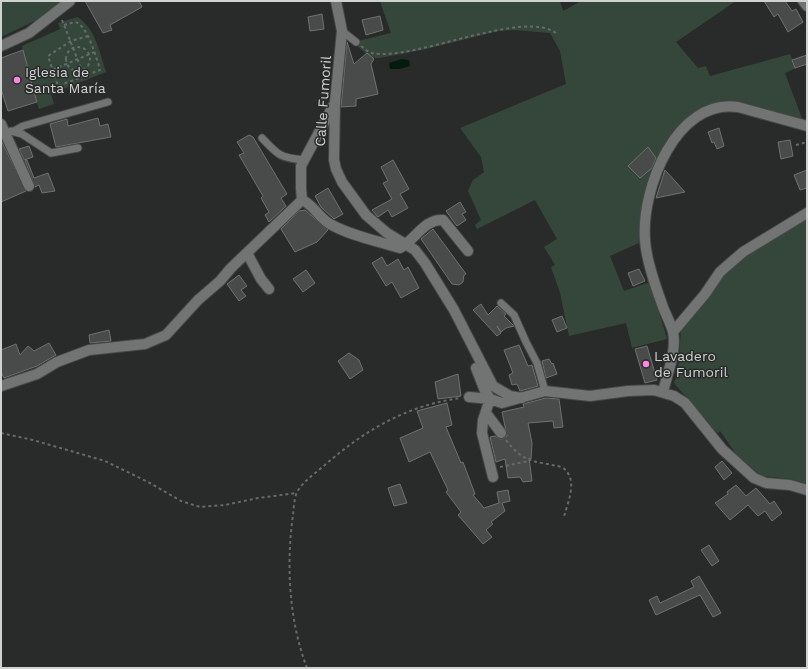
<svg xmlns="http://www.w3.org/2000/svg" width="808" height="669" font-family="'Work Sans',sans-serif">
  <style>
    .green { fill: #35473b }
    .water { fill: #041c0e }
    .building { fill: #484b49; stroke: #6e726f }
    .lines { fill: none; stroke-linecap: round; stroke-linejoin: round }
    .service-casing { stroke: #464847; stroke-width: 9 }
    .minor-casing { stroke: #464847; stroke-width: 12 }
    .path { stroke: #686a69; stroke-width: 2; stroke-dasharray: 3 3; stroke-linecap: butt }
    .service { stroke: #717472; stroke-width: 7 }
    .minor { stroke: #717472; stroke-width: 10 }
    .poi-dot { fill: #fc86e3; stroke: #282b29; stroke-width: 1.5 }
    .labels { text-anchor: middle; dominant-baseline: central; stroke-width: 3; stroke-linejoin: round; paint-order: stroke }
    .poi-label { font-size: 14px; fill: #d0d2d1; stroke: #282b29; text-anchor: start }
    .street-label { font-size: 14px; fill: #d0d2d1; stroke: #282b29 }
  </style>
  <rect width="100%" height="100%" fill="#282b29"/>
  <path class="green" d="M1 1H63L41 18 1 37Z
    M380 1H560L563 11 581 1H736L676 42 698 68 706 66 710 76 790 54 796 68 785 73 803 121 730 101 721 102 704 109 676 128 671 135 663 152 641 242 610 256 624 291 650 282 667 339 632 348 626 323 569 336 560 293 551 267 555 265 544 247 557 239 535 200 477 229 475 225 481 220 468 191 473 180 484 172 481 157 460 128 566 84 560 51 550 33 514 30 499 31 422 50 380 58H371L356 45 358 41 391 33Z
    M77 17C95 27 100 53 106 72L51 94 54 104 39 109 31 81 35 80 32 71 28 72 22 46 60 29 58 23Z
    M807 216V484L791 479 761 476 736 454 720 431 718 433 714 430 674 383 678 370 681 330 709 287 739 259Z"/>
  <path class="water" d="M402 59 409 60 410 66 400 69H390L389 63Z"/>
  <path class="building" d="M85 1H139L142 7 110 25 112 30 103 33Z
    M764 1H785L792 11 796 9 803 22 788 32 778 14 774 17Z
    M322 14 324 29 310 31 308 17Z
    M380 16 383 30 366 35 362 20Z
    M347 42 354 64 367 53 374 59 371 64 378 94 356 99V106L341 107Z
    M23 50 29 72 32 71 35 80 31 81 37 102 8 111 1 89V58Z
    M807 55V64L795 68 792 60Z
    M98 118 100 126 108 124 111 137 56 147 50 124 67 119 68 126Z
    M719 128 724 146 717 149 714 142 712 143 708 132Z
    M249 135 253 137 287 194 281 198 286 206 269 222 265 215 269 212 261 198 263 196 239 155 244 153 237 142Z
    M1 140 26 191 1 202Z
    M790 140 793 156 781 159 778 142Z
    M29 146 33 157 24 160 19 149Z
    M648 147 656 158 652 168 640 178 628 166Z
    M27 160 34 178 48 173 55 191 42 193 39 185 35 187 25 161Z
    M393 160 409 189 400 194 408 208 392 217 388 210 378 217 372 210 392 199 383 183 388 181 381 167Z
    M665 170 685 192 656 198Z
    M807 170V188L800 190 794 175Z
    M328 188 343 214 334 219 321 207 315 196Z
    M460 202 466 212 462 214 466 220 457 226 446 211Z
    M305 210 328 230 317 242 295 252 281 229 299 211Z
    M433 229 466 274 464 275 463 282 459 285 452 284 421 239Z
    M382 257 387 266 398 259 404 270 408 267 419 288 401 298 392 282 386 286 372 263Z
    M639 269 645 281 633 286 628 273Z
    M306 270 315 283 303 292 293 279Z
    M239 275 247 286 241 290 246 296 239 301 227 284Z
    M481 304 488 315 497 306 506 314 504 316 514 326 506 328 501 332 497 326 501 333 497 336 473 310Z
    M562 316 567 328 557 332 552 320Z
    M109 330 111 341 90 343 89 335Z
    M49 343 56 355 37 366 4 378 1 372V350L16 344 20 355 28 346 34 351Z
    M519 345 528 366 532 365 538 386 520 391 517 384 512 385 509 375 513 373 504 350Z
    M647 346 657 380 645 383 635 349Z
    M349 353 359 360 363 370 350 379 338 361Z
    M549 359 552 364 553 363 557 374 546 378 542 361Z
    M458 374 461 396 438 399 435 382Z
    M546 398 559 399 563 427 554 428 553 421 528 423 532 443 531 459 529 458 532 481 523 482 520 477 508 478 505 459 496 462 490 437 495 436 501 439 507 436 502 412 524 407 523 404Z
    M447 403 452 425 446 427 461 463 463 462 475 494 473 495 484 508 499 503 497 492 508 490 510 501 502 503 505 511 491 522 493 524 486 530 492 537 483 544 458 515 461 512 446 492 448 490 430 452 409 462 400 438 423 428 417 411Z
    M722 461 732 473 724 480 715 467Z
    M400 484 407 503 394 506 388 488Z
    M736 485 746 496 756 488 770 504 774 501 782 513 772 521 765 511 758 516 748 505 730 520 715 503 728 494 727 492Z
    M709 545 719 561 712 566 701 550Z
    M699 576 721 613 713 617 700 595 656 615 649 600 657 596 660 603 694 587 691 581Z"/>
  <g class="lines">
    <g class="service-casing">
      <path id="service" d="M342 31 356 42
        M11 131 22 134 51 153 78 148
        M14 131 23 126 108 102
        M262 138C278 155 280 158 304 160
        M501 303 514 315 526 342 537 363 545 391"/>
    </g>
    <g class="minor-casing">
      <path id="minor" d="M336 1 342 31 335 102 334 160 336 169 342 182 366 215 387 233 415 250 425 263 454 310 493 386 510 396 522 398
        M803 1 807 6
        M1 46 29 33 70 1
        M1 124 29 186
        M302 200C314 205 319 218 330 224 351 236 378 241 400 248 414 241 425 218 443 220L468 251
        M247 253 261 279 269 289
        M673 332 705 294 720 272 743 252 807 213
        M476 368 485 391 490 399 502 403 545 391 590 396 628 391 654 390 674 396 685 403 722 449 754 478 766 483 790 485 807 490
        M1 386 37 374 57 362 89 350 145 344 166 335 198 300 220 281 231 268 302 200 301 188V166L333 106
        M663 392C667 374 677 351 673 332 671 324 666 315 663 307 656 288 646 260 645 240 641 189 676 98 738 107L807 126
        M469 397 490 399 483 420 482 433 493 477
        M486 413 501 433"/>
    </g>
    <path class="path" d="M62 20 84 76
      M64 25 75 22C87 24 97 59 100 70L58 86 48 56 71 41 88 36
      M361 46C365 49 368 52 372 53 413 62 526 7 557 34
      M66 59a12 12 0 1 1 24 0a12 12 0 1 1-24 0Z
      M42 74 95 52
      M796 145 807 142
      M1 433 33 440 105 461 148 482 181 501 200 507 225 505 258 498 297 493
      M506 440C524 464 536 461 562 467 579 479 568 501 564 517
      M500 467 529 461
      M307 668C289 621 286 565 293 515 294 507 294 495 299 489 306 479 317 472 326 464 367 429 406 406 460 398"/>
    <use href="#service" class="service"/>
    <use href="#minor" class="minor"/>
  </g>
  <g class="poi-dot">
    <circle cx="17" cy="80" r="4"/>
    <circle cx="646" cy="364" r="4"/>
  </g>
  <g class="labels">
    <g class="poi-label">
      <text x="25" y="72">Iglesia de<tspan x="25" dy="16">Santa María</tspan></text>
      <text x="654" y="356">Lavadero<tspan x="654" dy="16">de Fumoril</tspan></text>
    </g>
    <g class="street-label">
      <text transform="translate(323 101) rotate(-86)">Calle Fumoril</text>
    </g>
  </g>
  <rect width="808" height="669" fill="none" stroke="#d0d2d1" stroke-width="4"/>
</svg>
